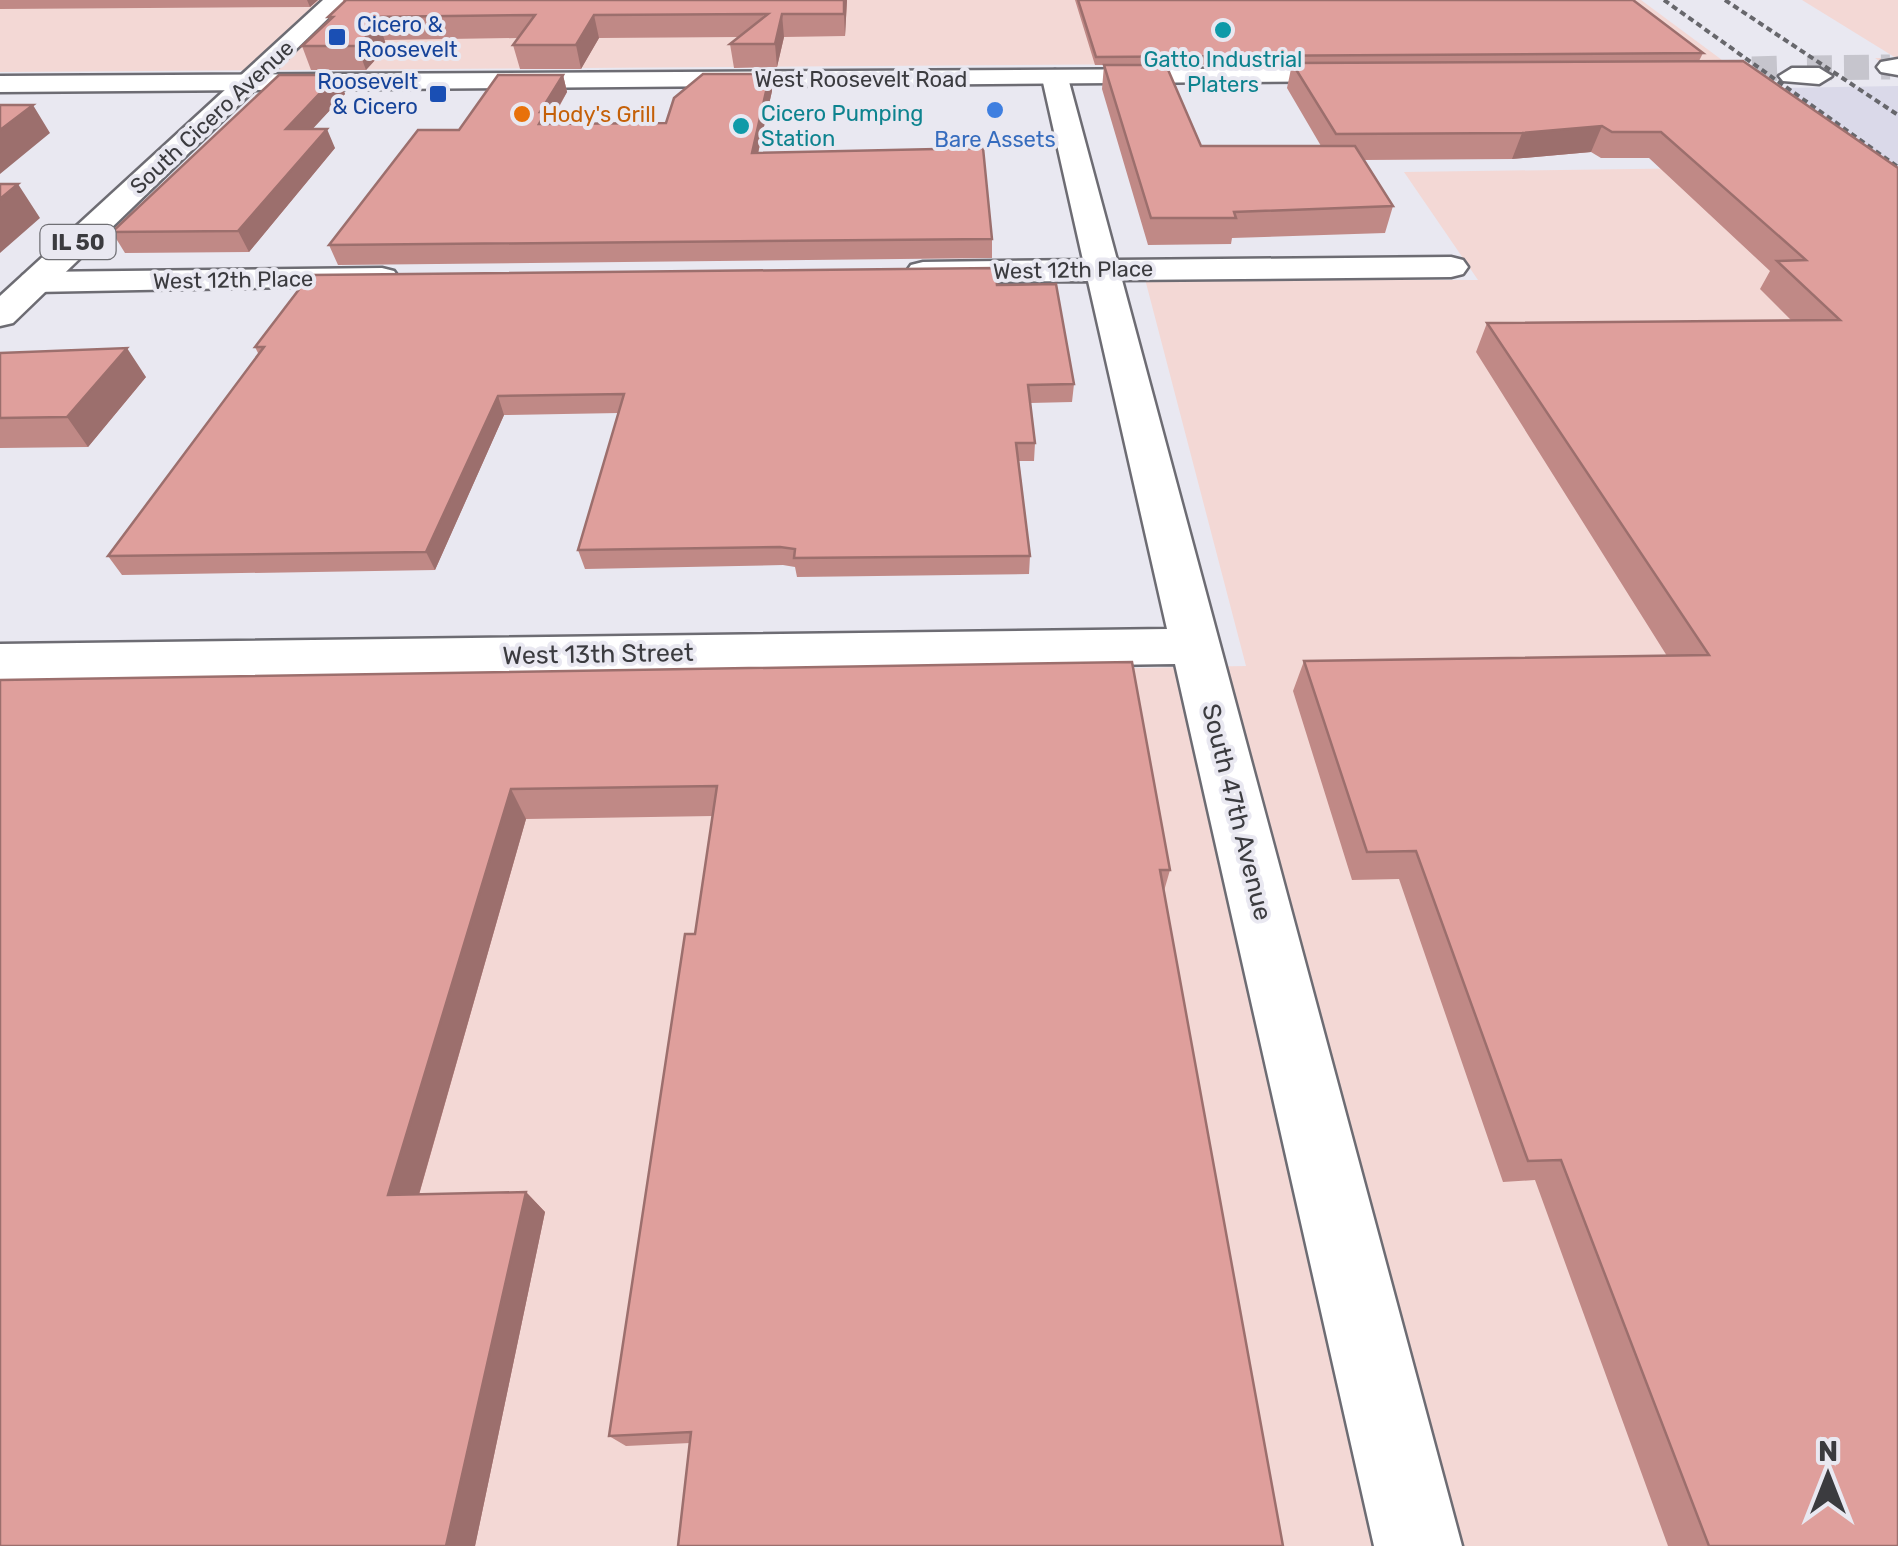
<svg xmlns="http://www.w3.org/2000/svg" width="1898" height="1546" font-family="Rubik,sans-serif">
  <style>
    .built { fill: #dad9e9 }
    .industrial { fill: #f3d8d5 }
    .lines { fill: none; stroke-linecap: round; stroke-linejoin: round }
    .secondary-tunnel { stroke: #c6c5cd; stroke-width: 25; stroke-dasharray: 25 12; stroke-linecap: butt }
    .minor-casing { stroke: #6d6c73; stroke-width: 5 }
    .secondary-casing { stroke: #6d6c73; stroke-width: 5 }
    .primary-casing { stroke: #6d6c73; stroke-width: 5 }
    .minor { fill: #fff; fill-rule: evenodd }
    .secondary { fill: #fff; fill-rule: evenodd }
    .primary { fill: #fff; fill-rule: evenodd }
    .rail { stroke: #67676c; stroke-width: 4; stroke-dasharray: 6 4; stroke-linecap: butt }
    .wall { fill: #c08986; fill-rule: evenodd }
    .shaded-wall { fill: #9c6f6d }
    .building { fill: #df9f9c; stroke: #9c6f6d; stroke-width: 2.5 }
    .culture-dot { fill: #0f9aa8; stroke: #e9e8f1; stroke-width: 4 }
    .transit-dot { fill: #1a4fb4; stroke: #e9e8f1; stroke-width: 4 }
    .shop-dot { fill: #3f7fe0; stroke: #e9e8f1; stroke-width: 4 }
    .food-dot { fill: #e8710a; stroke: #e9e8f1; stroke-width: 4 }
    .labels { text-anchor: middle; dominant-baseline: central; stroke-width: 8; stroke-linejoin: round; paint-order: stroke }
    .far-transit-label { font-size: 22px; fill: #164399; stroke: #e9e8f1; text-anchor: start }
    .far-culture-label { font-size: 22px; fill: #0d838f; stroke: #e9e8f1 }
    .far-street-label { font-size: 22px; fill: #3b3b3f; stroke: #e9e8f1 }
    .far-food-label { font-size: 22px; fill: #c56008; stroke: #e9e8f1; text-anchor: start }
    .far-shop-label { font-size: 22px; fill: #366cbe; stroke: #e9e8f1 }
    .shield { fill: #e9e8f1; stroke: #6f6f74; stroke-width: 2.5 }
    .shield-label { font-size: 22px; font-weight: bold; fill: #3b3b3f }
    .street-label { font-size: 25px; fill: #3b3b3f; stroke: #e9e8f1 }
  </style>
  <rect width="100%" height="100%" fill="#e9e8f1"/>
  <path class="built" d="M1898 86V198L1778 88Z"/>
  <path class="industrial" d="M0 0H1641L1722 60 0 72Z
    M1802 0H1898V63H1882L1875 58H1896Z
    M1854 166 1898 199V1546H0V687L1246 666 1145 279 1478 280 1404 172Z"/>
  <g class="lines">
    <path class="secondary-tunnel" d="M1807 68 1890 67
      M1752 69 1781 68"/>
    <g class="minor-casing">
      <path id="minor" d="M1055 70 1068 78 1117 260 1451 257 1463 260 1468 267 1463 274 1451 277 1122 280 1462 1546H1374L1175 664 0 680V644L1167 629 1088 281 923 282 911 279 906 272 911 265 923 262 1083 260 1042 78Z
        M382 268 394 271 399 278 394 285 35 292 23 289 18 282 23 275 35 272Z"/>
    </g>
    <g class="secondary-casing">
      <path id="secondary" d="M1898 59V75L1881 72 1877 67 1881 62Z
        M1362 68 1375 76 1371 81 0 92V76Z
        M1792 68H1819L1832 76 1819 84 1783 81 1779 76Z"/>
    </g>
    <g class="primary-casing">
      <path id="primary" d="M323 0H347L13 323 0 326V296Z"/>
    </g>
    <use href="#minor" class="minor"/>
    <use href="#secondary" class="secondary"/>
    <use href="#primary" class="primary"/>
    <path class="rail" d="M1664 0 1898 167
      M1725 0 1898 115"/>
  </g>
  <path class="wall" d="M0 0H318L310 7 0 9Z
    M343 0H847L845 36 784 37 777 67 734 68 730 44 739 37 599 38 581 69H520L513 45 518 38 384 40 387 47 366 70H311L302 46 330 20 328 17 344 2Z
    M1075 0H1633L1703 53 1699 61 1898 168V1546H1668L1535 1180 1503 1182 1399 879 1352 880 1293 691 1304 661 1667 656 1476 352 1487 323 1791 320 1760 289 1770 271 1649 158H1601L1591 152 1512 159 1363 160 1393 206 1385 233 1232 238 1231 244 1148 245 1102 89 1104 65H1095ZM1292 64 1287 88 1321 146H1201L1166 65Z
    M770 74 772 91 758 153 992 239V258L338 265 329 245 459 130 563 75 567 92 550 124 666 123Z
    M337 75 345 94 312 129 335 148 249 252 125 253 112 232Z
    M997 285 1074 384 1072 402 1030 403 1035 443 1034 461H1019L1030 556 1029 574 797 577 795 567 783 565 585 569 578 550 619 413 504 415 435 570 122 575 108 556 259 355 255 347Z
    M0 353 146 377 88 447 0 448Z
    M1132 662 1170 870 1164 891 690 1443 626 1446 609 1436 695 934 713 816 526 819 419 1195 526 1192 545 1212 475 1546H0V680Z"/>
  <path class="shaded-wall" d="M307 0H318L310 7Z
    M844 0H847L845 36 844 14Z
    M782 14 784 37 777 67 775 44Z
    M594 15 599 38 581 69 576 45Z
    M379 24 387 47 366 70 357 46Z
    M770 74 772 91 754 171 752 153Z
    M337 75 345 94 295 148 286 129Z
    M563 75 567 92 549 123 551 130 539 124 540 112Z
    M33 105 50 133 0 174V130Z
    M1602 126 1591 152 1512 159 1522 133Z
    M327 129 335 148 249 252 238 231Z
    M18 184 40 218 0 253V199Z
    M127 348 146 377 88 447 67 417Z
    M498 396 504 415 435 570 426 552Z
    M511 789 526 819 413 1215 388 1195Z
    M526 1192 545 1212 475 1546H446Z"/>
  <path class="building" d="M346 0H844V14H782L775 44H730L768 14 594 15 576 45H513L535 15 370 17 379 24 357 46H302L333 17H328Z
    M1078 0H1633L1703 53 1096 57Z
    M1743 61 1898 168V1546H1709L1561 1160 1528 1161 1416 851 1367 852 1304 661 1709 655 1487 323 1840 320 1777 261 1806 260 1661 132H1612L1602 126 1522 133 1336 134 1292 63Z
    M1104 65H1166L1201 146H1355L1393 206 1234 212 1236 218H1151Z
    M703 74H770L752 153 983 148 992 239 329 245 418 130H459L498 75H563L540 112H546L539 124 666 123 674 98Z
    M279 75H337L286 129H327L238 231 112 232Z
    M0 105H33L0 130Z
    M0 184H18L0 199Z
    M995 268 997 285 1056 284 1074 384 1028 385 1035 443H1016L1030 556 794 558 795 549 780 547 578 550 624 394 498 396 426 552 108 556 264 347H255L310 275Z
    M127 348 67 417 0 418V353Z
    M1132 662 1170 870H1160L1283 1546H678L691 1432 609 1436 685 934H695L717 786 511 789 388 1195 526 1192 446 1546H0V680Z"/>
  <g class="culture-dot">
    <circle cx="1223" cy="30" r="10"/>
    <circle cx="741" cy="126" r="10"/>
  </g>
  <g class="transit-dot">
    <rect x="327" y="27" width="20" height="20" rx="5"/>
    <rect x="428" y="84" width="20" height="20" rx="5"/>
  </g>
  <circle class="shop-dot" cx="995" cy="110" r="10"/>
  <circle class="food-dot" cx="522" cy="114" r="10"/>
  <g class="labels">
    <g class="far-transit-label">
      <text x="357" y="24">Cicero &amp;<tspan x="357" dy="25">Roosevelt</tspan></text>
      <text x="418" y="81" text-anchor="end">Roosevelt<tspan x="418" dy="25">&amp; Cicero</tspan></text>
    </g>
    <g class="far-culture-label">
      <text x="1223" y="59">Gatto Industrial<tspan x="1223" dy="25">Platers</tspan></text>
      <text x="761" y="113" text-anchor="start">Cicero Pumping<tspan x="761" dy="25">Station</tspan></text>
    </g>
    <g class="far-street-label">
      <text x="861" y="79">West Roosevelt Road</text>
      <text transform="translate(212 117) rotate(-43)">South Cicero Avenue</text>
      <text transform="translate(1073 270) rotate(-1)">West 12th Place</text>
      <text transform="translate(233 280) rotate(-1)">West 12th Place</text>
    </g>
    <g class="far-food-label">
      <text x="542" y="114">Hody's Grill</text>
    </g>
    <g class="far-shop-label">
      <text x="995" y="139">Bare Assets</text>
    </g>
    <rect class="shield" x="40.5" y="225" width="75" height="34" rx="8"/>
    <g class="shield-label">
      <text x="78" y="242">IL 50</text>
    </g>
    <g class="street-label">
      <text transform="translate(598 654) rotate(-1)">West 13th Street</text>
      <text transform="translate(1237 812) rotate(76)">South 47th Avenue</text>
    </g>
  </g>
  <g transform="translate(1828 1476)" stroke="#e9e8f1" stroke-width="8" paint-order="stroke">
  <path d="M0-8L18 38L0 25L-18 38Z" fill="#3b3b3f"/>
  <text y="-15" font-size="28" font-weight="bold" text-anchor="middle" fill="#3b3b3f">N</text>
  </g>
</svg>
